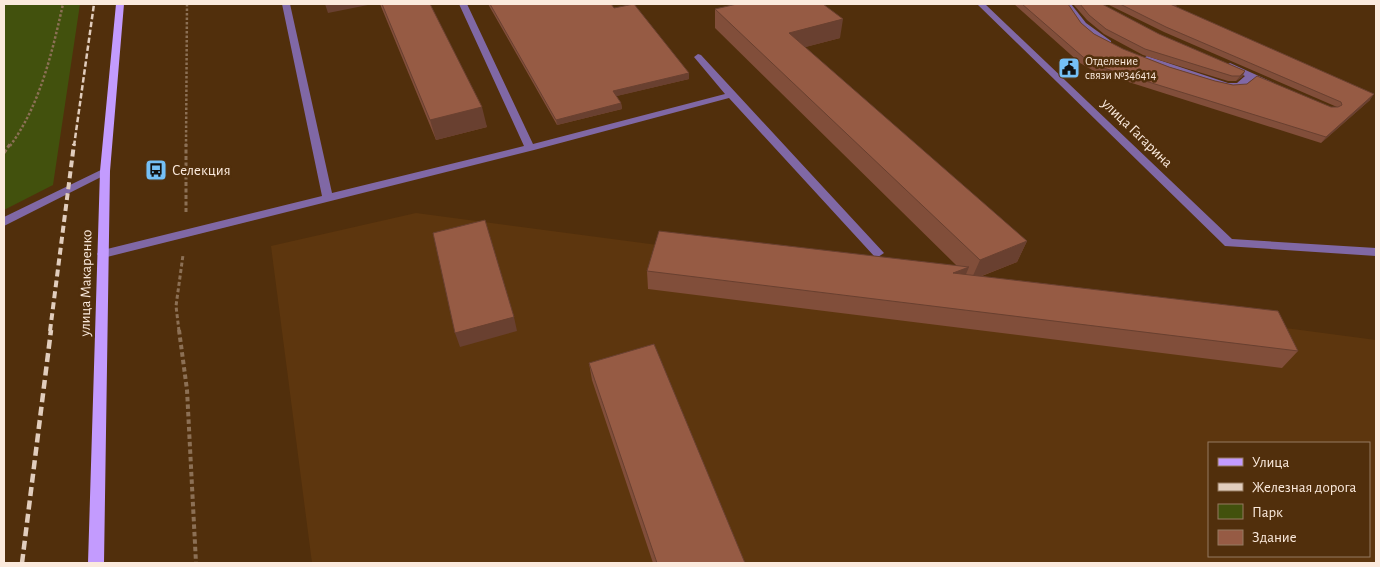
<svg xmlns="http://www.w3.org/2000/svg" width="1380" height="567" font-family="'Alegreya Sans',sans-serif">
  <style>
    .built { fill: #5d360e; fill-rule: evenodd }
    .green { fill: #42510d }
    .lines { fill: none; stroke-linecap: round; stroke-linejoin: round }
    .path-far2 { stroke: #8c7055; stroke-width: 2.5; stroke-dasharray: 2.5 2; stroke-linecap: butt }
    .path-far1 { stroke: #8c7055; stroke-width: 3; stroke-dasharray: 4 2.5; stroke-linecap: butt }
    .path { stroke: #8c7055; stroke-width: 4; stroke-dasharray: 4.5 3; stroke-linecap: butt }
    .minor { fill: #8068a5; fill-rule: evenodd }
    .major { fill: #c39bfe; fill-rule: evenodd }
    .rail-far2 { stroke: #e1cdbd; stroke-width: 2.5; stroke-dasharray: 5.5 2.5; stroke-linecap: butt }
    .rail-far1 { stroke: #e1cdbd; stroke-width: 4; stroke-dasharray: 7 4; stroke-linecap: butt }
    .rail { stroke: #e1cdbd; stroke-width: 4.5; stroke-dasharray: 9 4.5; stroke-linecap: butt }
    .wall { fill: #814e3a }
    .shaded-wall { fill: #694030 }
    .building { fill: #965b44; stroke: #694030 }
    .labels { text-anchor: middle; dominant-baseline: central; stroke-width: 5; stroke-linejoin: round; paint-order: stroke }
    .far-poi-label { font-size: 12px; fill: #fbeadd; stroke: #512f0c; text-anchor: start }
    .street-label { font-size: 15px; fill: #fbeadd; stroke: #512f0c }
    .poi-label { font-size: 15px; fill: #fbeadd; stroke: #512f0c; text-anchor: start }
  </style>
  <rect width="100%" height="100%" fill="#512f0c"/>
  <path class="built" d="M416 213 1376 340V563H312L271 246ZM1209 443H1369V556H1209Z"/>
  <path class="green" d="M4 4H80L53 185 4 210Z"/>
  <g class="lines">
    <path class="path-far2" d="M10 146C40 105 52 53 63 4
      M186 146 187 4"/>
    <path class="path-far1" d="M4 153 10 144
      M186 212V144
      M179 331 176 306 183 255"/>
    <path class="path" d="M179 330 187 390 196 563"/>
    <path class="minor" d="M282 4H290L332 193 524 146 459 4H467L533 144 725 94 694 57 698 54 701 55 884 253 878 257 874 256 729 98 534 150 103 258 99 257 97 254 99 251 103 250 322 196Z
      M977 4H985L1232 239 1376 248V256L1225 246Z
      M1063 4H1071L1086 23 1111 41V45C1095 47 1072 16 1063 4Z
      M1147 56 1228 83H1237L1245 76 1227 68 1225 66 1230 63 1274 83 1269 86 1253 79 1242 88 1227 89 1144 61 1142 59Z
      M105 168 109 169 110 171 109 173 4 226V217Z"/>
    <path class="major" d="M116 4H124L110 171 104 563H88L100 171Z"/>
    <path class="rail-far2" d="M74 146 94 4"/>
    <path class="rail-far1" d="M50 331 74 144"/>
    <path class="rail" d="M22 563 51 330"/>
  </g>
  <path class="wall" d="M380 4H430L487 127 436 140Z
    M488 4H611L614 8 689 79 616 96 621 103 622 109 557 125Z
    M1014 4H1068L1081 23 1094 34 1123 49 1169 67 1215 81 1331 107H1337L1164 32 1107 4H1179L1175 6 1370 100 1321 143 1094 71 1080 63Z
    M1073 4H1102L1159 34 1245 71 1242 77 1236 81H1228L1143 55 1104 34 1087 20Z
    M715 9 840 38 805 47 1027 241 1017 262 982 276 1298 351 1282 368 648 289 647 271 956 265 715 28Z
    M589 363 745 563H653L592 380Z"/>
  <path class="shaded-wall" d="M325 4H368V5L328 13Z
    M1171 4H1179L1168 9Z
    M843 19 840 38 787 52 789 33Z
    M1245 71 1242 77 1236 81 1240 76Z
    M689 73V79L613 97V91Z
    M1374 94 1370 100 1321 143 1326 137Z
    M621 103 622 109 557 125 556 120Z
    M482 107 487 127 436 140 430 120Z
    M1027 241 1017 262 971 280 980 260Z
    M969 267 962 284 953 273Z
    M514 317 517 331 460 347 455 333Z"/>
  <path class="building" d="M382 4H430L482 107 430 120Z
    M490 4H611L614 8 634 4 689 73 613 91 621 103 556 120Z
    M737 4H823L843 19 789 33 1027 241 980 260 715 9Z
    M1022 4H1068L1081 23 1094 34 1123 49 1169 67 1215 81 1233 85 1247 84 1257 76 1331 107H1338L1342 105 1341 102 1166 27 1120 4H1171H1170L1374 94 1326 137 1097 66 1083 57Z
    M1080 4H1102L1159 34 1245 71 1240 76H1232L1145 49 1106 29 1089 15Z
    M485 220 514 317 455 333 433 233Z
    M659 231 969 267 953 273 1278 311 1298 351 647 271Z
    M654 344 745 563H657L589 363Z"/>
  <defs>
    <g id="civic-square" transform="scale(1.125)"><rect x="-9" y="-9" width="18" height="18" rx="4" fill="#75c0f6" stroke="#512f0c"/><path d="M-.6-6.5H3V-4.5H.6V-3L4-1V1h2V6H-6V1h2V-1L-.6-3ZM-1.2 2.5V6h2.4V2.5Z" fill="#111"/></g>
    <g id="bus-square" transform="scale(1.125)"><rect x="-9" y="-9" width="18" height="18" rx="4" fill="#75c0f6" stroke="#512f0c"/><path d="M-5-6H5V4H4V6H2V4H-2V6H-4V4H-5ZM-3.5-4V0h7V-4ZM-3.5 1.2v1.5H-2V1.2ZM2 1.2v1.5H3.5V1.2Z" fill="#111"/></g>
  </defs>
  <g fill-rule="evenodd">
    <use href="#civic-square" x="1069" y="68"/>
    <use href="#bus-square" x="156" y="170"/>
  </g>
  <g class="labels">
    <g class="far-poi-label">
      <text x="1085" y="61">Отделение<tspan x="1085" dy="14">связи №346414</tspan></text>
    </g>
    <g class="street-label">
      <text transform="translate(1137 133) rotate(44)">улица Гагарина</text>
      <text transform="translate(86 283) rotate(-89)">улица Макаренко</text>
    </g>
    <g class="poi-label">
      <text x="172" y="170">Селекция</text>
    </g>
  </g>
  <rect width="1380" height="567" fill="none" stroke="#fbeadd" stroke-width="10"/>
  <rect x="1208" y="442" width="162" height="115" fill="#512f0c" stroke="#957a60"/>
  <rect x="1218" y="458" width="25" height="8" fill="#c39bfe" stroke="#957a60"/>
  <text x="1252" y="467" font-size="15" fill="#fbeadd">Улица</text>
  <rect x="1218" y="483" width="25" height="8" fill="#e1cdbd" stroke="#957a60"/>
  <text x="1252" y="492" font-size="15" fill="#fbeadd">Железная дорога</text>
  <rect x="1218" y="504" width="25" height="15" fill="#42510d" stroke="#957a60"/>
  <text x="1252" y="517" font-size="15" fill="#fbeadd">Парк</text>
  <rect x="1218" y="530" width="25" height="15" fill="#965b44" stroke="#957a60"/>
  <text x="1252" y="542" font-size="15" fill="#fbeadd">Здание</text>
</svg>
